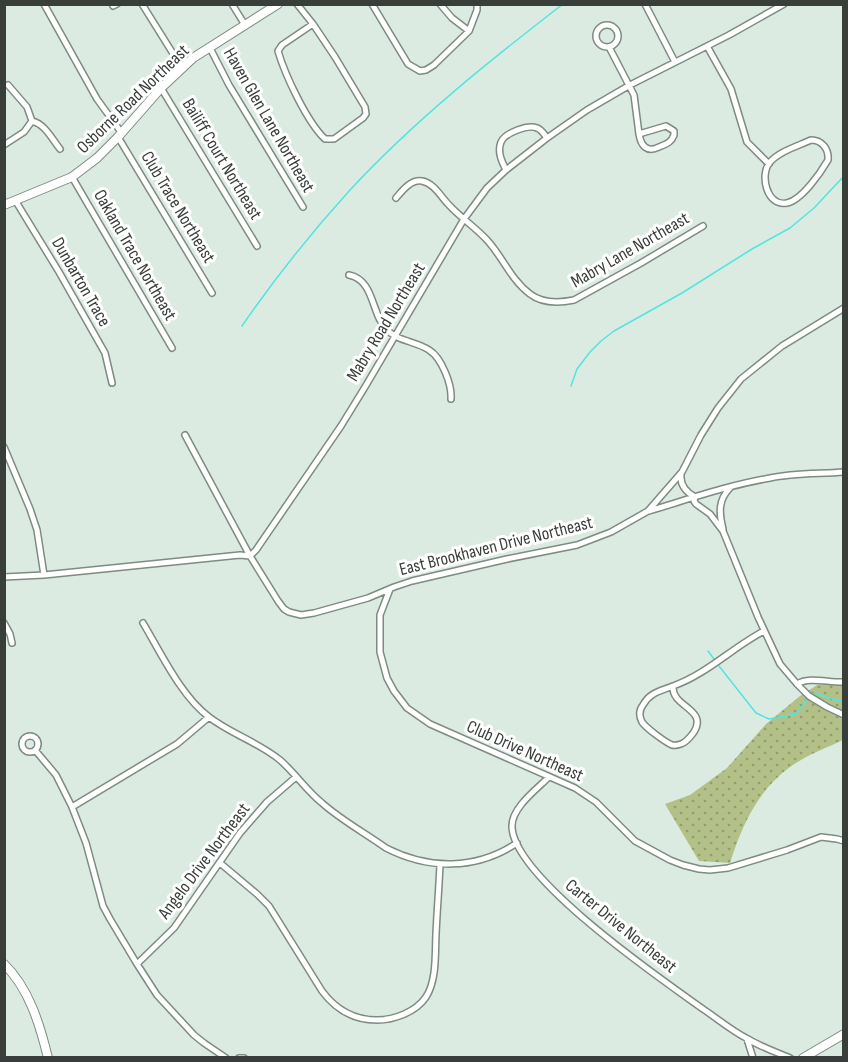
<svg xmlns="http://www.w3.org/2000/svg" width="848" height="1062" font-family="'Sofia Sans Condensed',sans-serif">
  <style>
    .grass { fill: url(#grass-dots) }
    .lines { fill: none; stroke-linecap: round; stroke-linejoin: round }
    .stream { stroke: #52e4e0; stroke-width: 1.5 }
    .street-casing { stroke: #7d8b82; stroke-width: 8 }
    .secondary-casing { stroke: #7d8b82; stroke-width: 10 }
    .street { stroke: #fff; stroke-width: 5 }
    .secondary { stroke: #fff; stroke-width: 8 }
    .labels { text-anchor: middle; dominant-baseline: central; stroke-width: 6; stroke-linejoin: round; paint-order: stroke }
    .street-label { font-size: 18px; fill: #383e3a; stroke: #fff }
  </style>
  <defs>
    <pattern id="grass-dots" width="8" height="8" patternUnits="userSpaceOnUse" patternTransform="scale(1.5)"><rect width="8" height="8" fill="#b3c188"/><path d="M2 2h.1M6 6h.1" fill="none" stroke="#939e70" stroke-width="1.8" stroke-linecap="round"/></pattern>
  </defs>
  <rect width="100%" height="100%" fill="#dcebe1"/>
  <path class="grass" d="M843 683V740C828 747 803 757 790 767 757 791 742 826 730 863L699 861 665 804 690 795 727 768 766 724 800 696 817 685Z"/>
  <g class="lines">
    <path class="stream" d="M242 326C275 278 311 233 350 190 414 121 488 62 563 4
      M571 386 577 369 590 352 601 341 614 331 682 293 752 249 790 228 814 208 844 176
      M708 651 714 659
      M719 666 756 713 769 719 796 714 807 700
      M813 694 814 693 839 701 844 700"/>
    <g class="street-casing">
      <path id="street" d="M44 4 97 99 121 132
        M142 4 182 68
        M232 4 245 25
        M297 4 313 24
        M372 4 408 64 420 71 426 70 434 65 469 31 477 10V4
        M440 4 452 18 469 31
        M645 4 675 62
        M113 6 117 4
        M313 24 335 57 365 107 366 114 363 118 334 139H325C307 122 285 75 278 51L282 45Z
        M596 36a11 11 0 1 1 22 0a11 11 0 1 1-22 0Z
        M707 46 731 89 747 142 769 164
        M609 47 634 95 639 134
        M210 48 229 85 303 207
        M161 88 257 246
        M32 121C45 124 52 139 60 149
        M666 126 674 131V135C671 143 666 144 659 147 647 153 641 146 639 134Z
        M118 137 212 293
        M811 140C822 140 829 149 828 160 821 172 802 200 787 203 767 207 759 175 770 162 780 151 798 146 811 140Z
        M4 145 24 132 32 121 27 107 8 85
        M506 170C502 162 497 152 501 142 505 133 528 124 537 128 541 129 544 134 547 138
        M72 177 172 348
        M396 198C402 191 411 179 422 181 434 183 441 197 449 205 461 218 475 227 487 240 502 256 511 280 530 294 543 304 559 303 574 300L641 263 703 226
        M15 200 59 272 105 353 112 383
        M349 275C375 280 371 315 387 330 399 342 416 341 429 350 442 358 452 385 451 399
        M185 435 250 556 278 601 284 609 289 612 301 615 314 613 368 598 394 587 412 581 507 559 577 545 611 532 648 511 682 472 701 435 718 408 741 379 782 346 844 308
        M4 447 30 509 37 530 44 575
        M681 475C680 485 686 492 695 497
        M695 497 694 501 696 504 710 514 723 531 758 617 780 664 797 684 809 696 827 707 844 715
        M649 511C689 499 729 485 770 478 794 473 819 474 844 472
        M723 529C719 513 718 500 730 488
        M250 556 256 550 341 426 365 387 464 219 487 188 506 170 547 138 587 110 630 85 729 35 784 4
        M4 577 44 575 240 555 250 556
        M390 589 380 615V652L387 678 394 691 407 708 430 724 575 788 596 802 635 841 670 860 683 865 699 869 710 870 728 868 787 850 821 837 837 839 844 841
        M4 623 10 634 12 643
        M143 623C161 653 181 696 209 717 231 734 258 742 280 760 295 773 306 790 322 803 341 820 365 833 386 848 429 870 476 870 517 843
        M797 684C809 676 829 683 844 682
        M673 687C672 707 708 709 694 732 690 737 687 742 681 744 678 745 675 746 672 745 665 742 646 728 642 722 639 716 639 710 643 705 650 692 661 691 673 686 707 674 733 647 764 631
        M22 744a8 8 0 1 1 16 0a8 8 0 1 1-16 0Z
        M35 750 56 775 72 807 86 843 103 906 110 919 137 964 157 995 194 1035 204 1043 226 1058
        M549 777C537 789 511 808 512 827 514 878 661 979 703 1009 718 1019 732 1031 748 1039 761 1047 776 1052 790 1058
        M72 807 177 744 209 717
        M220 863 257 894 269 906 322 991C336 1010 354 1020 377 1020 394 1020 416 1012 426 997 437 980 435 953 436 934 437 911 439 888 440 864
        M137 964 174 928 240 833 267 802 296 777
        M747 1039 753 1058
        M239 1058H244"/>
    </g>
    <g class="secondary-casing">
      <path id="secondary" d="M4 205 72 177 97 158 118 137 161 88 193 58 278 4
        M4 964C29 988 40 1025 48 1058
        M803 1058 844 1034"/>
    </g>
    <use href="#street" class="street"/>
    <use href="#secondary" class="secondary"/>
  </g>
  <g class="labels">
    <g class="street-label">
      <text transform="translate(133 99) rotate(-44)">Osborne Road Northeast</text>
      <text transform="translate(269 120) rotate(60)">Haven Glen Lane Northeast</text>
      <text transform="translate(222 159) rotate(59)">Bailiff Court Northeast</text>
      <text transform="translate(178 207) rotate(59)">Club Trace Northeast</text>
      <text transform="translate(630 250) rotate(-30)">Mabry Lane Northeast</text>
      <text transform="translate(135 255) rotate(60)">Oakland Trace Northeast</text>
      <text transform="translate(81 282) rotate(60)">Dunbarton Trace</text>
      <text transform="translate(386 322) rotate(-59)">Mabry Road Northeast</text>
      <text transform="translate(496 546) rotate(-14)">East Brookhaven Drive Northeast</text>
      <text transform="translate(525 751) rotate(24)">Club Drive Northeast</text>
      <text transform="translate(204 861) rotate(-53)">Angelo Drive Northeast</text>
      <text transform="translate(621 926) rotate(39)">Carter Drive Northeast</text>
    </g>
  </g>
  <rect width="848" height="1062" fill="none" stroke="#383e3a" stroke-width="12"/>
</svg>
